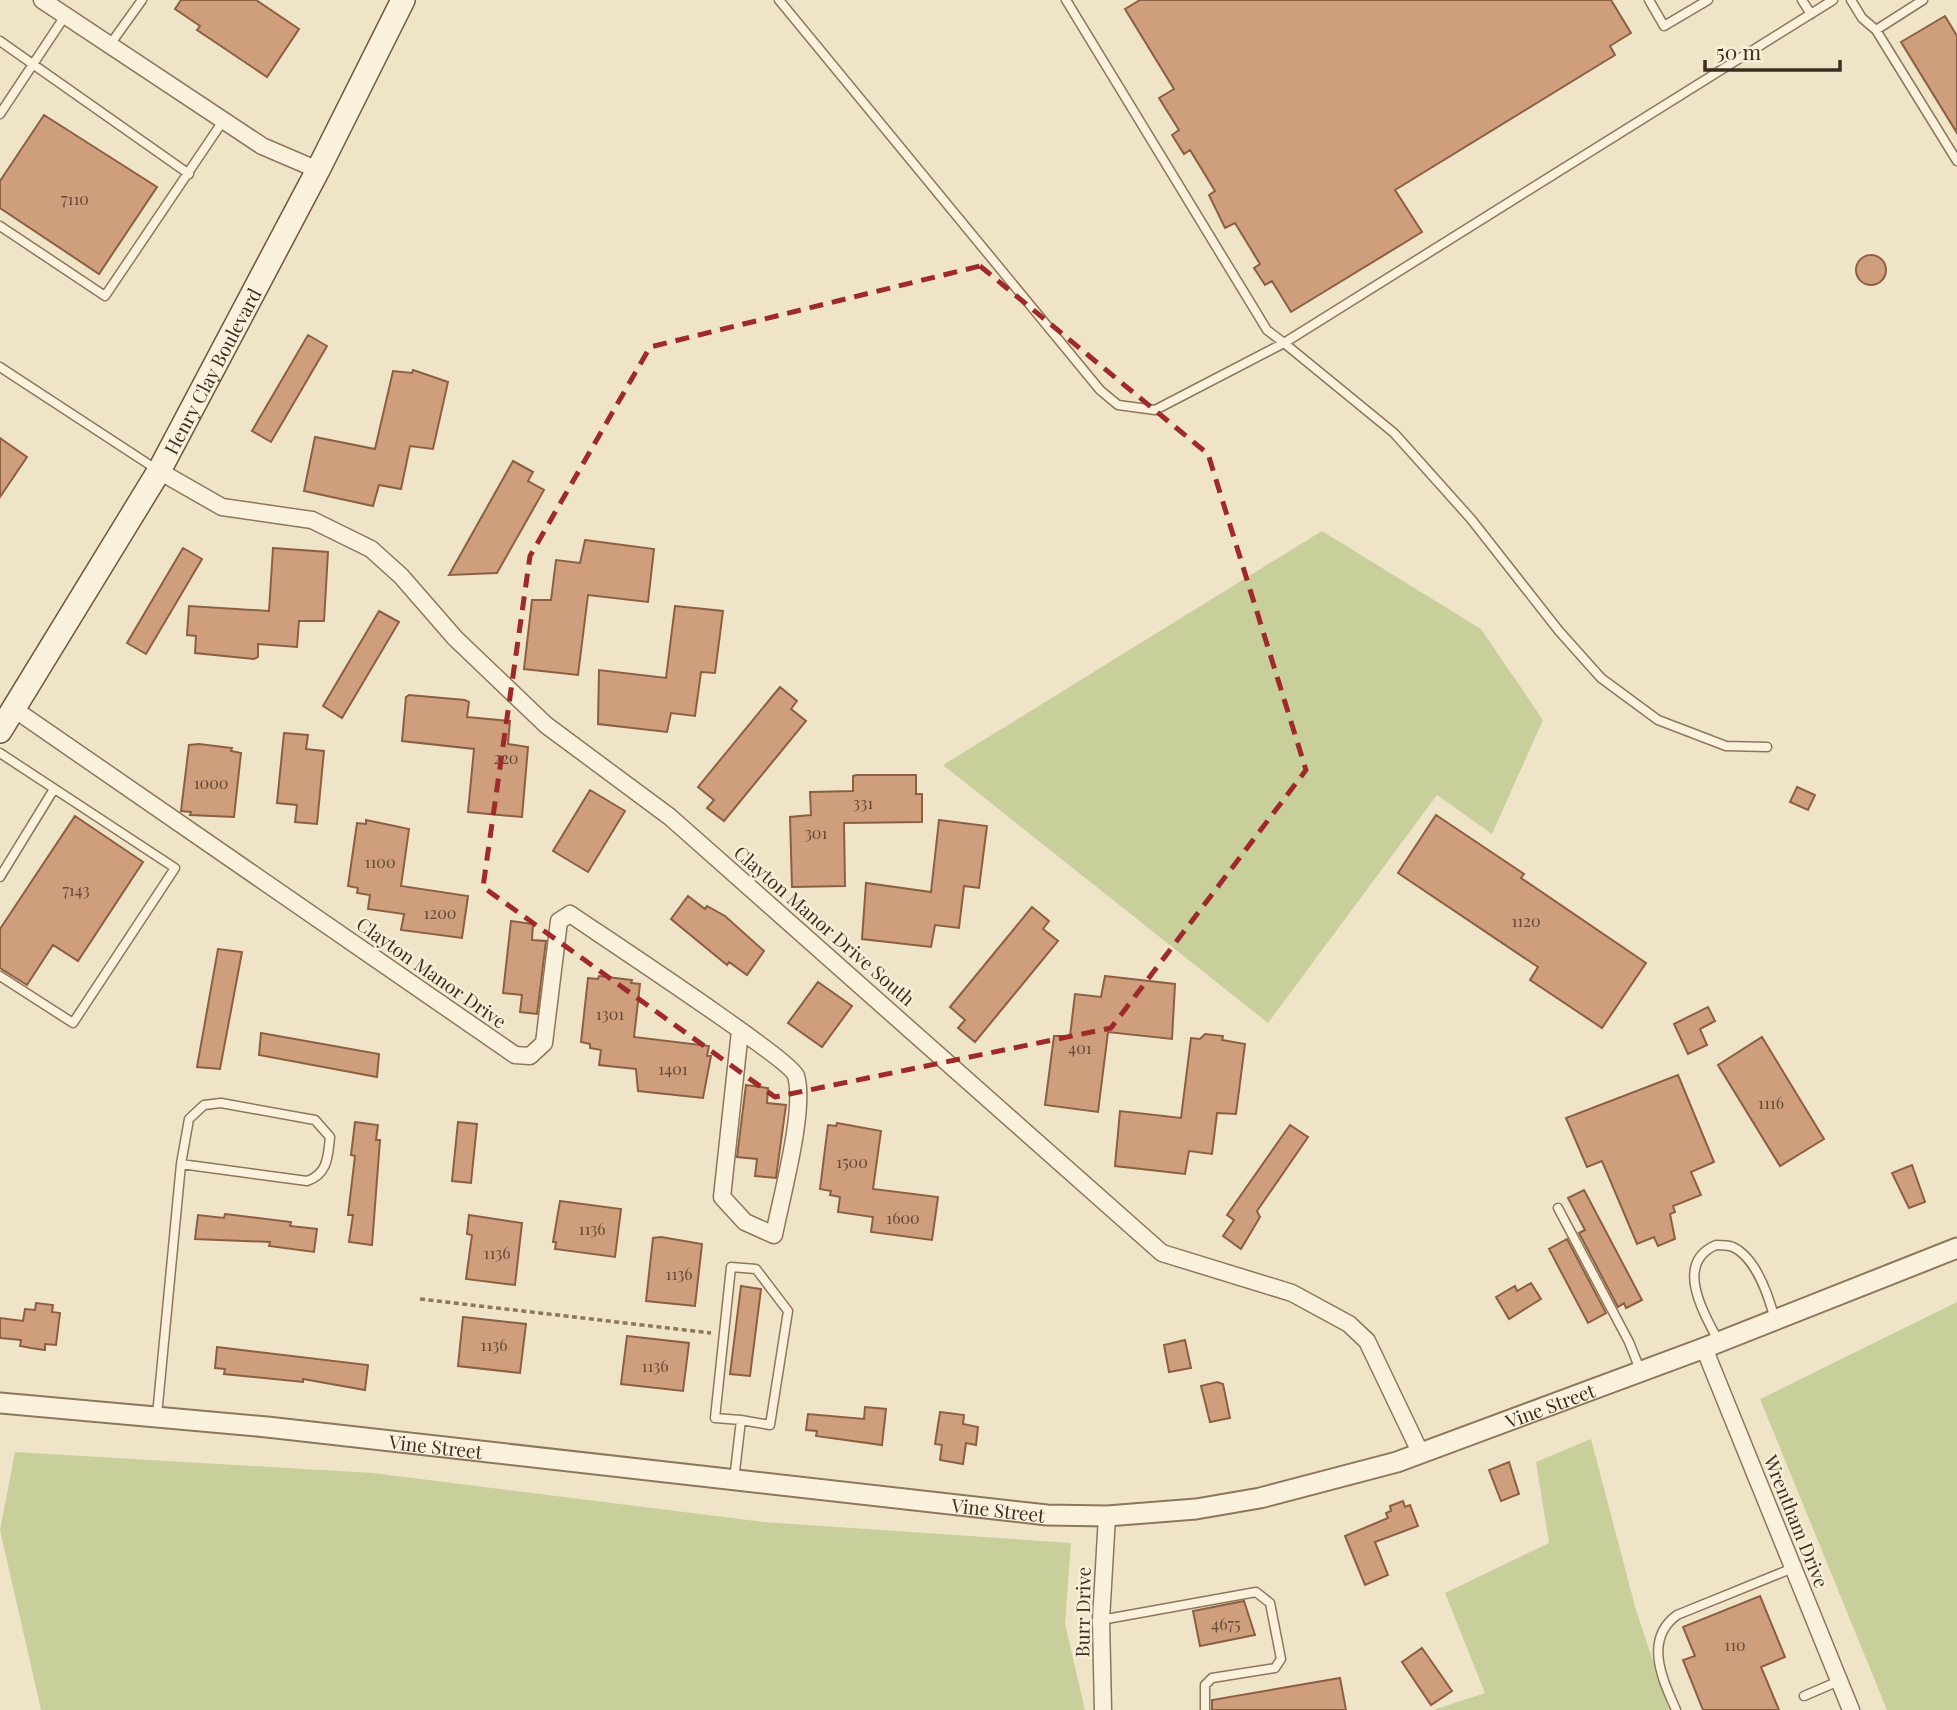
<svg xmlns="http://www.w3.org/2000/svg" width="1957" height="1710" font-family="'Playfair Display',serif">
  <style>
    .green { fill: #c9cf9b }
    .building { fill: #cf9f7d; stroke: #8d5f41; stroke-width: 2 }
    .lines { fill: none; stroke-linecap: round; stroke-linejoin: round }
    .service-casing { stroke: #8d765c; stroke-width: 11 }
    .minor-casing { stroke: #8d765c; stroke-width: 19 }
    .tertiary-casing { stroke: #8d765c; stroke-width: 23 }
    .secondary-casing { stroke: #6f573f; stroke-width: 26 }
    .path { stroke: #8d765c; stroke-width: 3.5; stroke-dasharray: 5 3.5; stroke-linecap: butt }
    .service { stroke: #faf1dc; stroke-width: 8 }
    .minor { stroke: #faf1dc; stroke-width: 16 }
    .tertiary { stroke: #faf1dc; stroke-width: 19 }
    .secondary { stroke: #faf1dc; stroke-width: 23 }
    .marked { fill: none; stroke: #9e2a2b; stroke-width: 5; stroke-dasharray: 14 9; stroke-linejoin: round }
    .labels { text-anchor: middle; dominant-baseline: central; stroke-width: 5; stroke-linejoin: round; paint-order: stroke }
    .number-label { font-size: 16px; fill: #624a37 }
    .street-label { font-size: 19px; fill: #3d2e20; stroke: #f7eed8 }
  </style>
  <rect width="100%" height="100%" fill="#f0e4c8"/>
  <path class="green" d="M1322 531 1481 629 1543 720 1492 834 1437 795 1268 1023 943 765Z
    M1957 1302V1710H1887L1760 1399Z
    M1591 1439 1636 1610 1669 1710H1433L1485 1693 1445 1593 1549 1543 1536 1462Z
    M15 1452 373 1473 764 1522 1071 1543 1065 1624 1085 1710H41L0 1530Z"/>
  <path class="building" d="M181 0H256L299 29 267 77 197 30 200 26 175 9Z
    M1140 0H1611L1631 33 1610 46 1615 55 1395 190 1422 232 1291 312 1272 281 1265 285 1254 268 1260 264 1235 223 1225 228 1209 195 1215 191 1190 150 1184 154 1172 135 1179 130 1159 98 1174 89 1125 9Z
    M1945 16 1957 36V133L1901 42Z
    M44 115 157 187 99 274 0 208V181Z
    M1856 270a15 15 0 1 1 30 0a15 15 0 1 1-30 0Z
    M308 335 327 346 271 442 252 431Z
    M413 370 448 382 433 449 410 446 401 489 379 485 373 506 304 491 315 437 375 449 393 371 412 373Z
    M0 438 27 457 0 497Z
    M513 461 533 472 528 481 544 490 497 573 449 575Z
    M585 540 654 549 648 602 588 595 578 675 524 669 532 600H551L556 560 580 563Z
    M183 548 202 559 146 654 127 643Z
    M273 548 328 552 324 621H299L297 647 258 644V657L254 659 195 653 196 636 187 635 189 606 269 611Z
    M675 606 723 611 715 673 701 672 695 716 671 713 667 732 598 724 599 670 666 678Z
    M379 611 399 622 342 718 323 706Z
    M780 687 797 701 791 709 806 721 724 821 707 808 714 800 698 787Z
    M409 695 465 700 469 702 467 717 510 721 508 744 528 747 522 817 468 812 474 749 402 741 406 697Z
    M284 733 308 735 306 749 324 751 317 824 295 822 297 805 277 803Z
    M199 744 232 748 231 751 241 753 234 817 190 815 191 812 181 811 189 745Z
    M856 775H916V794H922V822L844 823 845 886 792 887 790 817 811 815 810 792 853 791V776Z
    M1797 787 1815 795 1808 810 1790 802Z
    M590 790 625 811 588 872 553 851Z
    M1436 815 1524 874 1521 878 1646 963 1602 1028 1530 980 1538 967 1398 873Z
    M75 816 143 862 78 961 53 945 27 985 0 968V929Z
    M366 820 409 829 401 886 468 896 462 938 401 930 404 914 368 909 370 895 357 893 358 888 348 886 357 823 366 824Z
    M939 820 987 826 979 888 964 886 959 928 935 925 931 947 862 939 866 883 931 892Z
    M688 896 705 909 707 906 725 916 764 951 747 975 729 962 727 965 671 919Z
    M1032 907 1049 921 1043 929 1058 941 975 1042 958 1028 965 1020 950 1007Z
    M511 921 533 924 532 940 546 941 537 1014 520 1012 522 995 503 993Z
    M218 949 242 952 220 1069 197 1067Z
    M599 976 632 980 631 983 640 984 634 1037 709 1046 707 1056H711L703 1098 638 1091 636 1069 599 1065 601 1050 590 1048V1044L581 1042 588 978 598 979Z
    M1105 976 1175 984 1172 1039 1108 1032 1098 1112 1045 1105 1054 1036H1070L1075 994 1101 997Z
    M818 982 852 1006 822 1047 788 1023Z
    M1708 1007 1715 1021 1700 1029 1707 1045 1688 1054 1674 1024Z
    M261 1033 379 1054 377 1077 259 1055Z
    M1205 1034 1223 1036 1222 1040 1245 1044 1236 1114 1217 1113 1212 1154 1189 1151 1185 1174 1115 1166 1120 1111 1181 1118 1191 1038 1200 1039Z
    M1762 1037 1824 1139 1780 1166 1718 1065Z
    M1678 1075 1714 1162 1691 1172 1701 1195 1673 1206 1675 1212 1670 1214 1675 1239 1658 1246 1654 1237 1637 1244 1602 1161 1587 1167 1566 1118Z
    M746 1085 768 1088 767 1103 786 1105 776 1178 755 1176 757 1159 737 1157Z
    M355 1122 378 1125 376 1140H380L372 1245 349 1242 353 1215H348L355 1156 351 1155Z
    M458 1122 477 1124 471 1183 452 1181Z
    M837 1123 881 1131 873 1189 938 1197 932 1240 871 1232 873 1217 838 1212 840 1197 830 1195 831 1191 820 1189 828 1125 836 1126Z
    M1290 1125 1308 1137 1257 1211 1260 1217 1241 1249 1223 1236 1234 1220 1227 1215Z
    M1912 1165 1925 1202 1909 1208 1892 1173Z
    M1584 1190 1642 1300 1626 1308 1624 1303 1618 1307 1579 1233 1585 1230 1568 1198Z
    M560 1201 621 1209 615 1257 555 1249 556 1242H553Z
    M225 1214 291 1222 290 1226 317 1229 314 1252 269 1246 270 1242 195 1239 198 1215 224 1218Z
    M469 1215 522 1223 515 1285 466 1279 472 1235 467 1234Z
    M661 1237 702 1244 695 1306 646 1301 653 1238Z
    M1567 1239 1606 1313 1588 1323 1549 1249Z
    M1531 1283 1541 1299 1509 1319 1496 1297 1515 1286 1517 1291Z
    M741 1286 761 1289 750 1376 730 1374Z
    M36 1303 53 1305 52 1312 60 1313 56 1345 45 1344V1350L31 1348 20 1346 21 1340 0 1338V1318L23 1321 25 1309 35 1310Z
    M463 1317 526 1324 520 1373 458 1366Z
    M627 1336 689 1343 683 1391 621 1384Z
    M1185 1340 1191 1368 1169 1372 1164 1345Z
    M217 1347 368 1365 365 1390 303 1379V1382L224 1374 225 1369 215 1368Z
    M1217 1382 1223 1384 1230 1418 1210 1422 1201 1386Z
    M865 1407 886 1409 882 1445 816 1436 817 1431 806 1430 808 1414 864 1419Z
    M940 1412 964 1415 963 1424 978 1427 976 1445 966 1443 963 1464 940 1460 942 1445 935 1444Z
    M1509 1462 1519 1494 1501 1501 1489 1470Z
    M1403 1501 1405 1507 1410 1505 1418 1526 1375 1542 1388 1575 1365 1585 1345 1536 1388 1518 1386 1513 1391 1511 1390 1506Z
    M1760 1596 1785 1657 1761 1667 1779 1710H1703L1683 1660 1695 1656 1683 1627Z
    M1244 1601 1255 1635 1200 1646 1193 1611Z
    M1422 1648 1452 1691 1431 1705 1402 1662Z
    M1340 1678 1346 1710H1212V1700Z"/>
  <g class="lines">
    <g class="service-casing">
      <path id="service" d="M779 0 1100 390 1118 405 1155 410 1284 343 1394 433 1471 519 1559 631 1601 678 1658 720 1726 746 1767 747
        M1066 0 1267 330 1284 343 1833 0
        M1649 0 1664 26 1708 0
        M1802 0 1811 14
        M1851 0 1862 18 1876 30 1923 0
        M1876 30 1957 161
        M0 41 189 174
        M109 46 142 0
        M0 114 65 16
        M0 226 105 296 223 121
        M0 367 156 469
        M0 753 175 868 73 1023 0 976
        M0 877 54 789
        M1558 1208 1629 1342 1641 1372
        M1719 1342C1703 1312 1674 1263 1716 1245 1721 1245 1728 1245 1733 1247 1756 1258 1769 1297 1775 1320
        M157 1415 181 1164 189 1119 204 1105 221 1103 315 1120 330 1137C328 1156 328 1174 307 1181L181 1164
        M734 1480 741 1420 715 1418 731 1267 756 1269 788 1311 770 1425 741 1420
        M1101 1620 1256 1592 1270 1603 1281 1659 1275 1668 1212 1678 1205 1685V1710
        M1804 1696 1839 1681
        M1676 1710C1663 1680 1643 1640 1677 1615L1793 1568"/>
    </g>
    <g class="minor-casing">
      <path id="minor" d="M42 0 262 146 318 170
        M159 471 222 507 312 520 371 549 401 576 455 638 546 725 670 817 1162 1253 1292 1293 1349 1324 1367 1341 1421 1454
        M14 709 515 1055 530 1056 544 1043 559 921 570 914C599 934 791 1060 796 1076 806 1109 781 1198 774 1235L745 1222 722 1197 740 1031
        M1704 1348 1851 1710
        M1103 1710 1101 1620 1107 1516"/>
    </g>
    <g class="tertiary-casing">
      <g id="tertiary">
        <path id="s1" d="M0 1403 267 1427 1047 1515 1107 1516 1196 1509 1260 1498 1397 1462 1704 1348 1957 1248"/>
      </g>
    </g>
    <g class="secondary-casing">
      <g id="secondary">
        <path id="s2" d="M0 731 159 471 318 170 403 0"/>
      </g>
    </g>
    <path class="path" d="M420 1299 711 1333"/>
    <use href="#service" class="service"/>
    <use href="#minor" class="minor"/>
    <use href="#tertiary" class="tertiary"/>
    <use href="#secondary" class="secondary"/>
  </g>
  <path class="marked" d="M980 266 1208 454 1306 770 1111 1028 775 1097 483 887 530 556 650 347Z"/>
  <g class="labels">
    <g class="number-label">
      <text x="75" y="198">7110</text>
      <text x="506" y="757">220</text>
      <text x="211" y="782">1000</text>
      <text x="863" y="802">331</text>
      <text x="816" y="832">301</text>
      <text x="380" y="861">1100</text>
      <text x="76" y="889">7143</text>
      <text x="440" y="912">1200</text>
      <text x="1526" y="920">1120</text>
      <text x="610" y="1013">1301</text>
      <text x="1080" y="1047">401</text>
      <text x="673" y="1068">1401</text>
      <text x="1771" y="1102">1116</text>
      <text x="852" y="1161">1500</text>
      <text x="903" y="1217">1600</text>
      <text x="592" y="1228">1136</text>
      <text x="497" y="1252">1136</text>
      <text x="679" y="1273">1136</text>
      <text x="494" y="1344">1136</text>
      <text x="655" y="1365">1136</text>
      <text x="1226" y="1623">4675</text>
      <text x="1735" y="1644">110</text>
    </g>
    <g class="street-label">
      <text stroke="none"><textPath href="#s2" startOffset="418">Henry Clay Boulevard</textPath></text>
      <text transform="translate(825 925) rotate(41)">Clayton Manor Drive South</text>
      <text transform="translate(432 972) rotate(35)">Clayton Manor Drive</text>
      <text stroke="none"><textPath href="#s1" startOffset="1572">Vine Street</textPath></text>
      <text stroke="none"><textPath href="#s1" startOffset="438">Vine Street</textPath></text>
      <text stroke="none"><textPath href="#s1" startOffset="1004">Vine Street</textPath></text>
      <text transform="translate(1797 1521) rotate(68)">Wrentham Drive</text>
      <text transform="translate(1082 1612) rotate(-89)">Burr Drive</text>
    </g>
  </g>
  <path d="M1705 60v10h135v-10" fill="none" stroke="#3d2e20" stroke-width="3.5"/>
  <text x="1716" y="60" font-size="21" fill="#3d2e20" stroke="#f7eed8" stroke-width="5" paint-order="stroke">50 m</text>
</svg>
